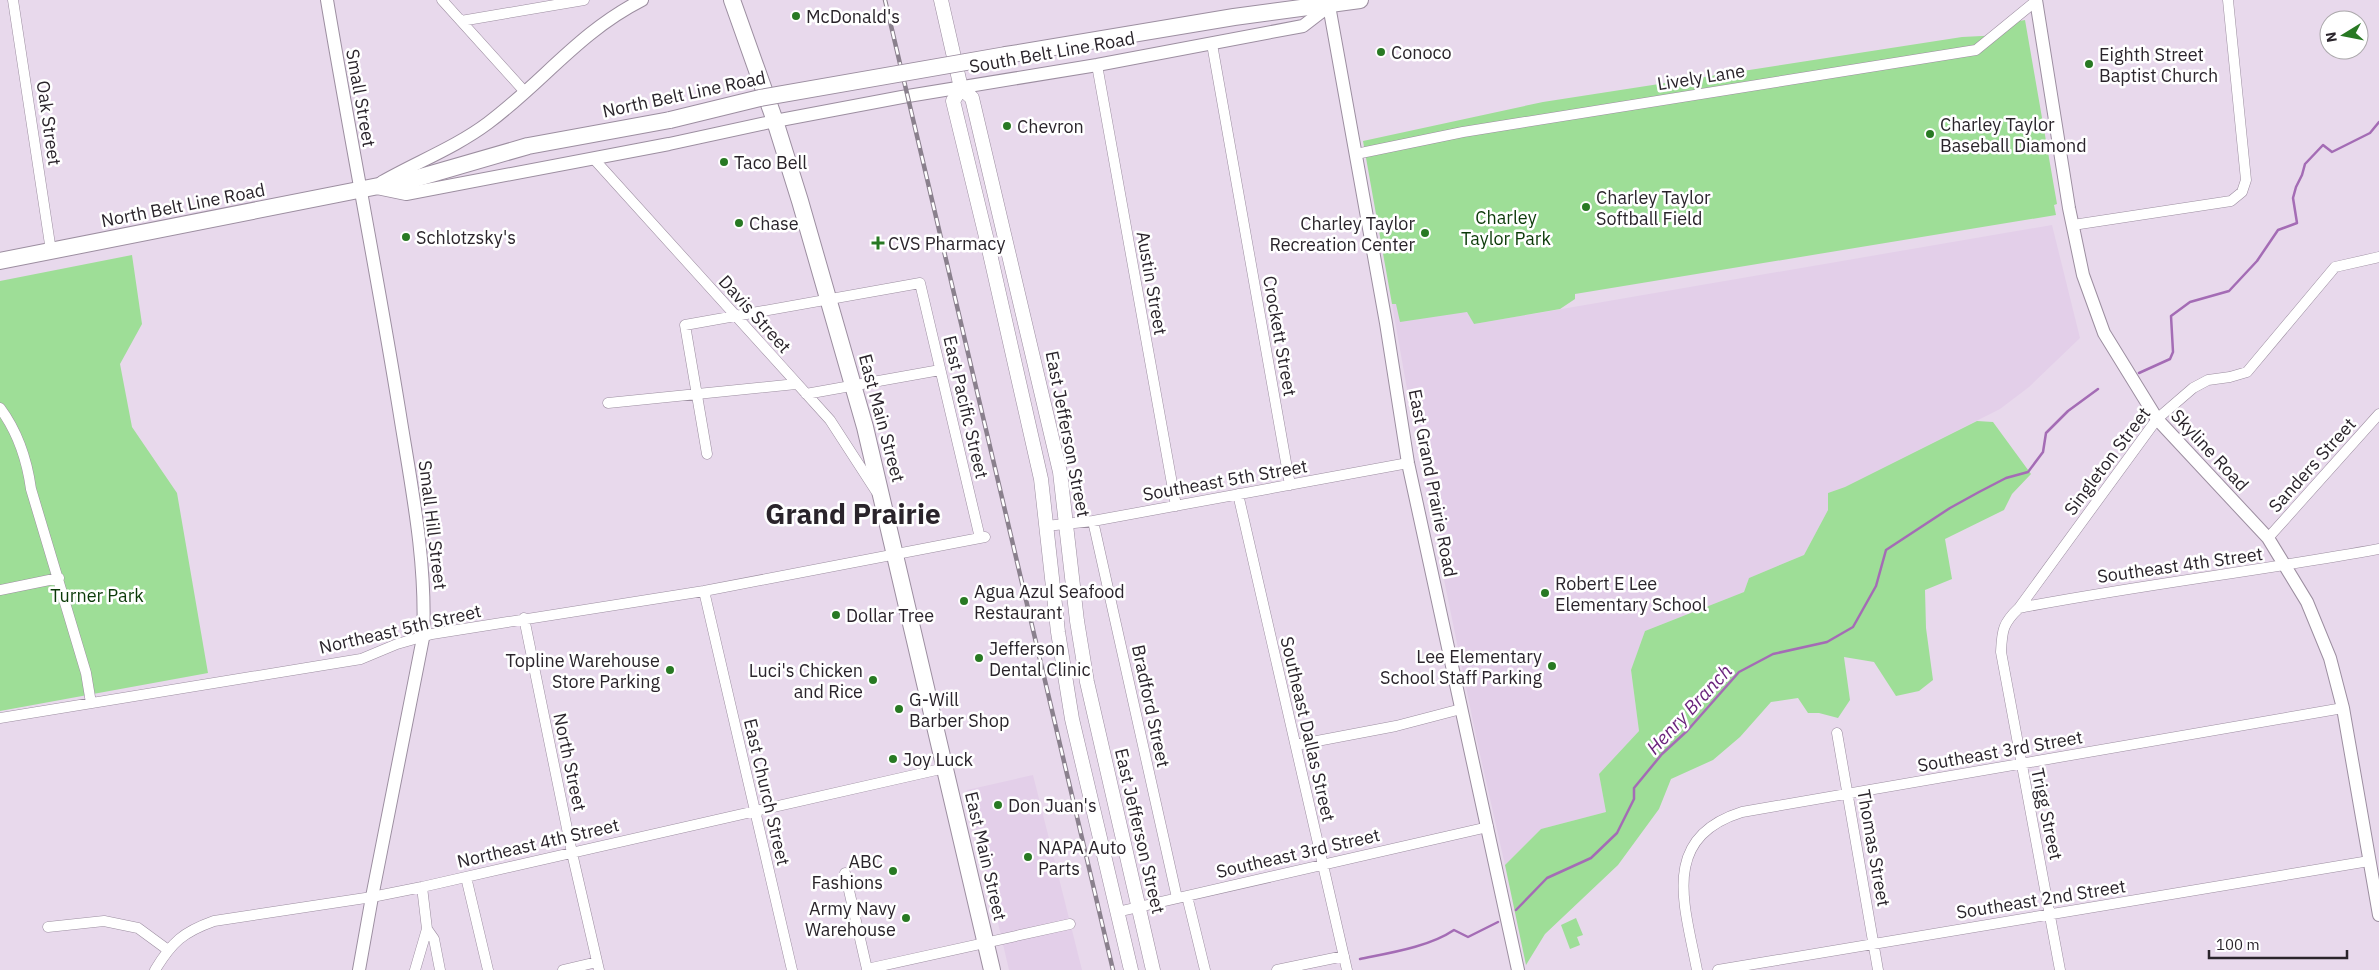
<svg xmlns="http://www.w3.org/2000/svg" width="2379" height="970" font-family="'IBM Plex Sans',sans-serif">
  <style>
    .built { fill: #e3cfe9 }
    .green { fill: #9ede97 }
    .lines { fill: none; stroke-linecap: round; stroke-linejoin: round }
    .stream { stroke: #a46cb5; stroke-width: 2.5 }
    .minor-casing { stroke: #9c8ea0; stroke-width: 11 }
    .tertiary-casing { stroke: #9c8ea0; stroke-width: 14 }
    .secondary-casing { stroke: #9c8ea0; stroke-width: 15 }
    .primary-casing { stroke: #9c8ea0; stroke-width: 18 }
    .minor { stroke: #fff; stroke-width: 10 }
    .tertiary { stroke: #fff; stroke-width: 12 }
    .secondary { stroke: #fff; stroke-width: 14 }
    .primary { stroke: #fff; stroke-width: 16 }
    .rail-casing { stroke: #8a808d; stroke-width: 4.5 }
    .rail { stroke: #fff; stroke-width: 2.5; stroke-dasharray: 8; stroke-linecap: butt }
    .primary-bridge-casing { stroke: #9c8ea0; stroke-width: 18; stroke-linecap: butt }
    .primary-bridge { stroke: #fff; stroke-width: 16 }
    .poi-dot { fill: #287923; stroke: #fff; stroke-width: 2 }
    .labels { text-anchor: middle; dominant-baseline: central; stroke-width: 5; stroke-linejoin: round; paint-order: stroke }
    .poi-label { font-size: 18px; fill: #2a242b; stroke: #fff; text-anchor: start }
    .street-label { font-size: 18px; fill: #2a242b; stroke: #fff }
    .park-label { font-size: 18px; fill: #0b3a08; stroke: #fff }
    .water-label { font-size: 19px; font-style: italic; fill: #6a237c; stroke: #fff }
    .town-label { font-size: 28px; font-weight: bold; fill: #2a242b; stroke: #fff }
  </style>
  <rect width="100%" height="100%" fill="#e8d9ec"/>
  <path class="built" d="M2052 225 2080 338 2029 387 2000 409 1845 487 1828 493V510L1804 555 1749 578 1744 592 1645 631 1631 671 1639 731 1599 774 1606 812 1541 829 1505 865 1477 741 1419 457 1392 304 1447 297 1463 304 1474 324Z
    M1033 775 1082 970H1009L967 790Z"/>
  <path class="green" d="M2025 20 2057 204 2054 205 2056 215 1575 294V299L1560 309 1474 324 1467 312 1400 322 1396 304H1392L1363 141 1543 102 1962 37 2002 35 2014 22Z
    M132 255 142 324 120 364 132 427 177 493 208 673 0 711V281Z
    M1977 421 1993 422 2031 474 2012 494 2004 510 1945 539 1952 579 1925 590 1926 628 1933 680 1919 691 1896 696 1874 662 1844 657 1850 700 1838 718 1819 713H1808L1798 698 1771 702 1740 737 1713 760 1671 779 1659 809 1618 865 1545 934 1526 965 1505 865 1541 829 1606 812 1599 774 1639 731 1631 670 1645 631 1744 592 1749 578 1804 555 1828 510V493L1845 487Z
    M1576 918 1583 935 1577 937 1580 945 1570 949 1561 925Z"/>
  <g class="lines">
    <path class="stream" d="M2139 373 2170 359 2173 352 2171 316 2190 302 2229 291 2257 261 2278 230 2297 223 2293 198 2296 187 2302 175 2305 164 2323 145 2332 152 2370 133 2379 122
      M1516 910 1547 878 1591 858 1617 833 1634 799V788L1662 754 1687 731 1739 672 1773 654 1827 642 1853 627 1876 586 1886 550 1950 508 1979 492 2006 478 2028 472 2043 452 2046 433 2068 411 2098 389
      M1360 959C1389 953 1429 947 1454 930L1468 937 1498 922"/>
    <g class="minor-casing">
      <path id="minor" d="M13 0 51 251
        M442 0 525 92
        M461 21 584 0
        M1212 44 1290 485
        M1097 65 1176 506
        M1356 154 1463 132 1976 50 2036 1
        M593 158 830 420 876 491
        M2073 225 2231 201 2242 192 2246 180 2228 0
        M806 394 940 370
        M608 403 796 384
        M0 408C17 431 27 460 31 489L86 673 91 703
        M707 454 685 325 920 283 980 538
        M1238 494 1347 970
        M1093 521 1177 898
        M1046 526 1093 521 1408 463
        M2268 538 2379 414
        M0 590 59 578
        M704 591 792 970
        M2019 608C2138 585 2259 571 2379 549
        M524 618 572 853 599 970
        M0 718 361 659 397 644 432 634 704 591 985 537
        M1837 733 1878 970
        M1296 745 1396 726 1461 709
        M845 873 867 969 1070 924
        M466 877 488 970
        M1187 896 1205 970
        M1117 912 1488 827
        M48 927 104 921 138 928 168 950
        M427 929 434 939 440 970
        M155 970C172 942 183 932 214 921L372 897 422 887 945 768
        M415 970 427 929 422 887
        M563 970 597 962
        M1277 970 1344 956
        M1697 970C1685 906 1659 838 1742 812L2343 708
        M1718 970 2369 861
        M2060 970 2001 652C2002 630 2003 623 2019 608L2157 419 2193 388 2208 380 2230 377 2247 372 2335 267 2379 257"/>
    </g>
    <g class="tertiary-casing">
      <path id="tertiary" d="M327 0C350 137 377 273 399 409 411 485 427 561 423 638L372 897 359 970
        M1328 0 1386 323 1408 463 1518 970
        M2036 0 2069 208 2083 275 2104 333 2157 419 2268 538 2307 602 2330 658 2343 708 2379 915
        M382 182C417 162 456 147 488 123 543 82 579 32 642 0
        M377 188 406 194 669 144 775 121 902 97 1097 65 1303 26 1329 6"/>
    </g>
    <g class="secondary-casing">
      <path id="secondary" d="M941 0 961 88 972 98 1060 472 1077 621 1087 682 1153 970
        M961 88 953 101 988 245 1041 479 1058 632 1072 719 1131 970"/>
    </g>
    <g class="primary-casing">
      <path id="primary" d="M732 0 775 121 800 201 865 427 992 970
        M1006 55 1234 17 1360 0
        M0 261 414 179 528 146 670 120"/>
    </g>
    <use href="#minor" class="minor"/>
    <use href="#tertiary" class="tertiary"/>
    <use href="#secondary" class="secondary"/>
    <use href="#primary" class="primary"/>
    <g class="rail-casing">
      <path id="rail" d="M885 0 1113 970"/>
    </g>
    <use href="#rail" class="rail"/>
    <g class="primary-bridge-casing">
      <path id="primary-bridge" d="M670 120 760 98 1006 55"/>
    </g>
    <use href="#primary-bridge" class="primary-bridge"/>
  </g>
  <g class="poi-dot">
    <circle cx="796" cy="16" r="5"/>
    <circle cx="1381" cy="52" r="5"/>
    <circle cx="2089" cy="64" r="5"/>
    <circle cx="1007" cy="126" r="5"/>
    <circle cx="1930" cy="134" r="5"/>
    <circle cx="724" cy="162" r="5"/>
    <circle cx="1586" cy="207" r="5"/>
    <circle cx="739" cy="223" r="5"/>
    <circle cx="1425" cy="233" r="5"/>
    <circle cx="406" cy="237" r="5"/>
    <path d="M875.5 235.5h5v5h5v5h-5v5h-5v-5h-5v-5h5z"/>
    <circle cx="1545" cy="593" r="5"/>
    <circle cx="964" cy="601" r="5"/>
    <circle cx="836" cy="615" r="5"/>
    <circle cx="979" cy="658" r="5"/>
    <circle cx="1552" cy="666" r="5"/>
    <circle cx="670" cy="670" r="5"/>
    <circle cx="873" cy="680" r="5"/>
    <circle cx="899" cy="709" r="5"/>
    <circle cx="893" cy="759" r="5"/>
    <circle cx="998" cy="805" r="5"/>
    <circle cx="1028" cy="857" r="5"/>
    <circle cx="893" cy="871" r="5"/>
    <circle cx="906" cy="918" r="5"/>
  </g>
  <g class="labels">
    <g class="poi-label">
      <text x="806" y="16">McDonald's</text>
      <text x="1391" y="52">Conoco</text>
      <text x="2099" y="54">Eighth Street<tspan x="2099" dy="21">Baptist Church</tspan></text>
      <text x="1940" y="124">Charley Taylor<tspan x="1940" dy="21">Baseball Diamond</tspan></text>
      <text x="1017" y="126">Chevron</text>
      <text x="734" y="162">Taco Bell</text>
      <text x="1596" y="197">Charley Taylor<tspan x="1596" dy="21">Softball Field</tspan></text>
      <text x="749" y="223">Chase</text>
      <text x="1415" y="223" text-anchor="end">Charley Taylor<tspan x="1415" dy="21">Recreation Center</tspan></text>
      <text x="416" y="237">Schlotzsky's</text>
      <text x="888" y="243">CVS Pharmacy</text>
      <text x="1555" y="583">Robert E Lee<tspan x="1555" dy="21">Elementary School</tspan></text>
      <text x="974" y="591">Agua Azul Seafood<tspan x="974" dy="21">Restaurant</tspan></text>
      <text x="846" y="615">Dollar Tree</text>
      <text x="989" y="648">Jefferson<tspan x="989" dy="21">Dental Clinic</tspan></text>
      <text x="1542" y="656" text-anchor="end">Lee Elementary<tspan x="1542" dy="21">School Staff Parking</tspan></text>
      <text x="660" y="660" text-anchor="end">Topline Warehouse<tspan x="660" dy="21">Store Parking</tspan></text>
      <text x="863" y="670" text-anchor="end">Luci's Chicken<tspan x="863" dy="21">and Rice</tspan></text>
      <text x="909" y="699">G-Will<tspan x="909" dy="21">Barber Shop</tspan></text>
      <text x="903" y="759">Joy Luck</text>
      <text x="1008" y="805">Don Juan's</text>
      <text x="1038" y="847">NAPA Auto<tspan x="1038" dy="21">Parts</tspan></text>
      <text x="883" y="861" text-anchor="end">ABC<tspan x="883" dy="21">Fashions</tspan></text>
      <text x="896" y="908" text-anchor="end">Army Navy<tspan x="896" dy="21">Warehouse</tspan></text>
    </g>
    <g class="street-label">
      <text transform="translate(1052 52) rotate(-10)">South Belt Line Road</text>
      <text transform="translate(1701 77) rotate(-9)">Lively Lane</text>
      <text transform="translate(684 94) rotate(-12)">North Belt Line Road</text>
      <text transform="translate(361 98) rotate(80)">Small Street</text>
      <text transform="translate(49 123) rotate(82)">Oak Street</text>
      <text transform="translate(183 205) rotate(-11)">North Belt Line Road</text>
      <text transform="translate(1152 283) rotate(80)">Austin Street</text>
      <text transform="translate(755 314) rotate(48)">Davis Street</text>
      <text transform="translate(1280 336) rotate(80)">Crockett Street</text>
      <text transform="translate(966 407) rotate(77)">East Pacific Street</text>
      <text transform="translate(882 418) rotate(75)">East Main Street</text>
      <text transform="translate(1068 434) rotate(79)">East Jefferson Street</text>
      <text transform="translate(2210 450) rotate(47)">Skyline Road</text>
      <text transform="translate(2107 461) rotate(-53)">Singleton Street</text>
      <text transform="translate(2312 465) rotate(-48)">Sanders Street</text>
      <text transform="translate(1225 480) rotate(-10)">Southeast 5th Street</text>
      <text transform="translate(1433 483) rotate(79)">East Grand Prairie Road</text>
      <text transform="translate(433 525) rotate(83)">Small Hill Street</text>
      <text transform="translate(2180 565) rotate(-8)">Southeast 4th Street</text>
      <text transform="translate(400 629) rotate(-13)">Northeast 5th Street</text>
      <text transform="translate(1151 706) rotate(78)">Bradford Street</text>
      <text transform="translate(1308 729) rotate(77)">Southeast Dallas Street</text>
      <text transform="translate(2000 751) rotate(-10)">Southeast 3rd Street</text>
      <text transform="translate(570 762) rotate(78)">North Street</text>
      <text transform="translate(767 792) rotate(77)">East Church Street</text>
      <text transform="translate(2047 814) rotate(78)">Trigg Street</text>
      <text transform="translate(1140 831) rotate(77)">East Jefferson Street</text>
      <text transform="translate(538 843) rotate(-13)">Northeast 4th Street</text>
      <text transform="translate(1874 848) rotate(80)">Thomas Street</text>
      <text transform="translate(1298 853) rotate(-13)">Southeast 3rd Street</text>
      <text transform="translate(986 856) rotate(77)">East Main Street</text>
      <text transform="translate(2041 899) rotate(-9)">Southeast 2nd Street</text>
    </g>
    <g class="park-label">
      <text x="1506" y="217">Charley<tspan x="1506" dy="21">Taylor Park</tspan></text>
      <text x="97" y="595">Turner Park</text>
    </g>
    <g class="water-label">
      <text transform="translate(1689 709) rotate(-47)">Henry Branch</text>
    </g>
    <g class="town-label">
      <text x="853" y="513">Grand Prairie</text>
    </g>
  </g>
  <g transform="translate(2344 35) rotate(260)"><circle r="24" fill="#ffffff" stroke="#aaa7aa"/>
  <path d="M0-4L9 19L0 12L-9 19Z" fill="#287923"/>
  <text y="-8" font-size="14" font-weight="bold" text-anchor="middle" fill="#2a242b">N</text>
  </g>
  <path d="M2209 950v8h138v-8" fill="none" stroke="#2a242b" stroke-width="2.5"/>
  <text x="2216" y="950" font-size="15" fill="#2a242b" stroke="#ffffff" stroke-width="4" paint-order="stroke">100 m</text>
</svg>
